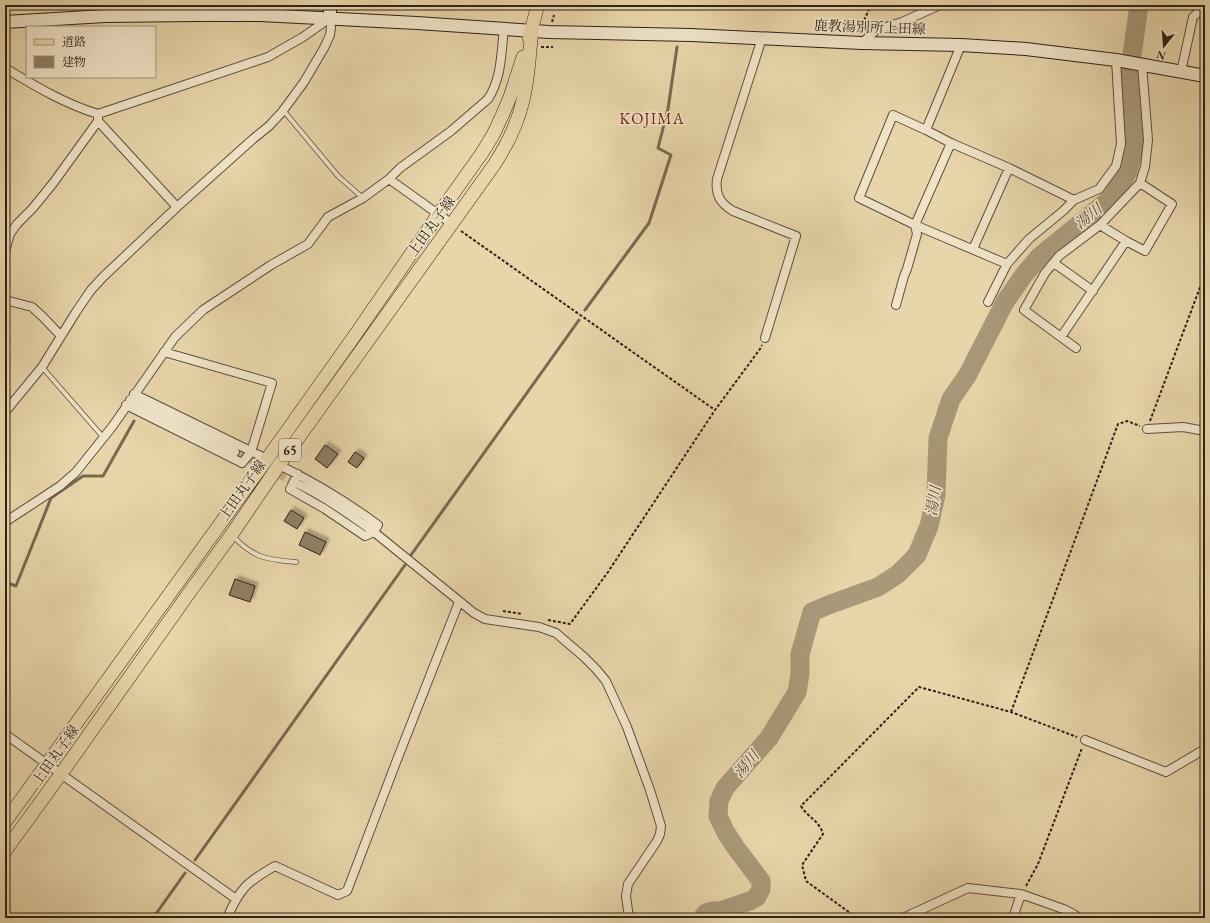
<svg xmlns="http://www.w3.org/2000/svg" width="1210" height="923" font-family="'EB Garamond','Noto Serif JP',serif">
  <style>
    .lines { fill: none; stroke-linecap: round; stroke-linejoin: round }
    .stream { stroke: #786953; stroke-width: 3 }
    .river { stroke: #a99979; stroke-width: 19 }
    .building { fill: #8f8064; stroke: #2f2219; filter: url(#shadow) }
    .street-tunnel { stroke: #c3b28d; stroke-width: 8; stroke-dasharray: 8 4; stroke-linecap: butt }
    .lane-casing { stroke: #5d4f3d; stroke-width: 5.5 }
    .street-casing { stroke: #5d4f3d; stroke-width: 10 }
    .secondary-casing { stroke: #2f2219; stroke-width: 14 }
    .primary-casing { stroke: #2f2219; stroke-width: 14 }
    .path { stroke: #2f2219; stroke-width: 2; stroke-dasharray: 3 2; stroke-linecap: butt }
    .lane { stroke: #f0e4c8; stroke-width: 4 }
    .street { stroke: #f0e4c8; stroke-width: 8 }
    .secondary { stroke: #f0e4c8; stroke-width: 12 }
    .primary { stroke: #e8d6aa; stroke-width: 13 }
    .labels { text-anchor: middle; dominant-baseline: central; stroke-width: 3.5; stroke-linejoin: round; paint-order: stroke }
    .shield { fill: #f0e4c8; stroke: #695c4e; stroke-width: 1 }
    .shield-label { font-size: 13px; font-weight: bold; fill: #2f2219 }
    .street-label { font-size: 14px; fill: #2f2219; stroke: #f0e4c8 }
    .water-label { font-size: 15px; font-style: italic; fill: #5a4c3b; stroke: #f0e4c8 }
    .quarter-label { font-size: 16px; letter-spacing: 1px; fill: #7a1f14; stroke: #f0e4c8 }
  </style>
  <defs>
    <filter id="shadow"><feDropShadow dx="3.5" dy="-3.5" stdDeviation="1" flood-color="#0004"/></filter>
  </defs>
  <rect width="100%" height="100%" fill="#e8d6aa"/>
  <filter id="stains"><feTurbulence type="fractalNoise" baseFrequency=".005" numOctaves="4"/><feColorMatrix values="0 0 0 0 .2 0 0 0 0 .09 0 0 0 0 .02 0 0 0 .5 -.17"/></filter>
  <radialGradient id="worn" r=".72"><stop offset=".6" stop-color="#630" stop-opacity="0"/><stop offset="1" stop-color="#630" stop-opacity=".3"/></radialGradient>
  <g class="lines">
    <path class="stream" d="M585 310 649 223 671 155 658 148 668 109 677 47
      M411 555 579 320
      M5 582 16 586 51 498 83 476H103L134 421
      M195 860 405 565
      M153 918 185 873"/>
    <path class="river" d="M702 918 706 913 712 911H720L750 901 757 897 761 889V881L736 848 725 831 718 816 719 801 725 788 769 738 797 692 800 674V654L812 612 831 604 878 587 898 574 917 555 929 526 936 495 938 438 951 399 967 376 1005 302 1023 276 1040 256 1111 198 1128 172 1135 144 1130 69 1139 5"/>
  </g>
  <path class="building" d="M325 445 338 454 327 468 315 459Z
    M355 452 364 458 357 468 348 462Z
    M291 510 304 518 297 529 284 521Z
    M305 532 326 542 320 555 299 545Z
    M235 579 255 586 250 602 229 595Z"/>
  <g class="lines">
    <path class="street-tunnel" d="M235 452 298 484"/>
    <g class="lane-casing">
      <path id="lane" d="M283 110 338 176 363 198
        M42 367 103 437
        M233 536C253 558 268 560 296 562"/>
    </g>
    <g class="street-casing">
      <path id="street" d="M762 38 717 179C715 195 720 203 733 211L796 236 765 338
        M862 43 876 30 902 22 940 5
        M5 68C35 86 65 104 98 114L268 57 303 37 330 18 331 27 330 35 324 48 304 82 282 112 269 126 253 139 177 207 103 277 91 290 76 312 42 367 5 412
        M1181 72 1193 17 1201 10 1203 5
        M98 117V121L177 207
        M926 130 961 45
        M389 179 452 224
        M1100 225 1126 241 1145 251 1172 204 1140 183
        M973 249 1009 168
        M5 251 10 234 17 224 33 208 54 182 98 121
        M1054 263 1093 291
        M1007 264 915 225 859 198 893 115 926 130 951 143 1009 168 1074 200
        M5 300 32 307 43 317 61 336
        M988 302 1007 264 1029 239 1063 211 1074 200 1099 189 1116 166 1121 144 1116 60
        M896 305 904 276 907 269 917 234 915 225 951 143
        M1061 337 1126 241
        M1076 348 1024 310 1045 273 1059 256 1100 225 1140 183 1145 167 1148 140 1142 65
        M134 394 267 459
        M130 400 235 452
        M126 405 242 463 251 452 272 383 164 352
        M1147 429 1183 427 1205 431
        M279 465C314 482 347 502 378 525L374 532 474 613 485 619 539 627 556 633 584 657 596 669 606 681 627 727 650 790 661 826 660 834 657 841 628 884 626 896 629 918
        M298 474 290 489 325 509 365 536 374 532C349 514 325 497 298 484
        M5 522 60 486 76 472 112 427 175 337 203 310 271 265 308 244 328 217 363 198 389 179 400 168 451 131 488 99C502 78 501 52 504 29
        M5 734 236 899
        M1085 740 1166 772 1205 749
        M227 918C240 888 247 882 275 866L338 895 347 891 395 765 459 602
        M903 918 968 888 1021 894 1066 910 1080 918
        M1013 918 1021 894"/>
    </g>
    <g class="secondary-casing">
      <path id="secondary" d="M330 18V5
        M5 22 105 16 196 15H260L417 23 549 32 691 35 862 43 961 45 1026 49 1116 60 1205 76"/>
    </g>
    <g class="primary-casing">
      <path id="primary" d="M529 38 538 5
        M5 822 267 459 353 338 438 215 482 153 493 135 502 116 510 97 523 57
        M5 851 61 774 189 593 232 534 279 465 494 165C507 145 518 123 523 100 529 77 529 54 532 31"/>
    </g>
    <path class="path" d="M552 22 554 15
      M863 30V23L871 5
      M541 47H553
      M461 231 715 410
      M1150 421 1205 274
      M503 611 522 614
      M548 620 570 624 608 572 715 410 760 349 762 345
      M1011 712 1118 424 1127 421 1140 426
      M1026 886 1038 864 1082 748
      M857 918 806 881 802 865 823 834C819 820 808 818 801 806L919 687 1011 712 1077 737"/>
    <use href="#lane" class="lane"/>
    <use href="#street" class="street"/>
    <use href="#secondary" class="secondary"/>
    <use href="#primary" class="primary"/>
  </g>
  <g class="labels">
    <rect class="shield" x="279" y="439" width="22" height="22" rx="3"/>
    <g class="shield-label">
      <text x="290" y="450">65</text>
    </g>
    <g class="street-label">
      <text transform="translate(870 27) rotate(2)">鹿教湯別所上田線</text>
      <text transform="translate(431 226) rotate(-54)">上田丸子線</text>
      <text transform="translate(242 490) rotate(-55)">上田丸子線</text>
      <text transform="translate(55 755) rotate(-55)">上田丸子線</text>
    </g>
    <g class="water-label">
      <text transform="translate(1088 216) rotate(-39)">湯川</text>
      <text transform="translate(933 501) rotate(-81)">湯川</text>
      <text transform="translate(746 764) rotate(-50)">湯川</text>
    </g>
    <g class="quarter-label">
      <text x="652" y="118">KOJIMA</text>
    </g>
  </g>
  <rect width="1210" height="923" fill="none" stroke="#e8d6aa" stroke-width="20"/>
  <rect x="6" y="6" width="1198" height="911" fill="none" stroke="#2f2219" stroke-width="2"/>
  <rect x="10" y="10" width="1190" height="903" fill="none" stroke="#2f2219"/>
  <rect x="26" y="26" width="130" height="52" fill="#f0e4c8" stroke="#a39682"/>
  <rect x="34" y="39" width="20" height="6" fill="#e8d6aa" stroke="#a39682"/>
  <text x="62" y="46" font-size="12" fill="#2f2219">道路</text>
  <rect x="34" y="56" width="20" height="12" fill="#8f8064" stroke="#a39682"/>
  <text x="62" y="66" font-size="12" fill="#2f2219">建物</text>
  <g transform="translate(1164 46) rotate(197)" stroke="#f0e4c8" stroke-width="3" paint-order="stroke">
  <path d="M0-3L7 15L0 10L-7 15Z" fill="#2f2219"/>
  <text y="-6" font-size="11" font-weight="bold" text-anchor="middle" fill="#2f2219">N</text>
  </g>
  <rect width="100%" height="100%" filter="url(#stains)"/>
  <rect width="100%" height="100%" fill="url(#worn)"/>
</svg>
